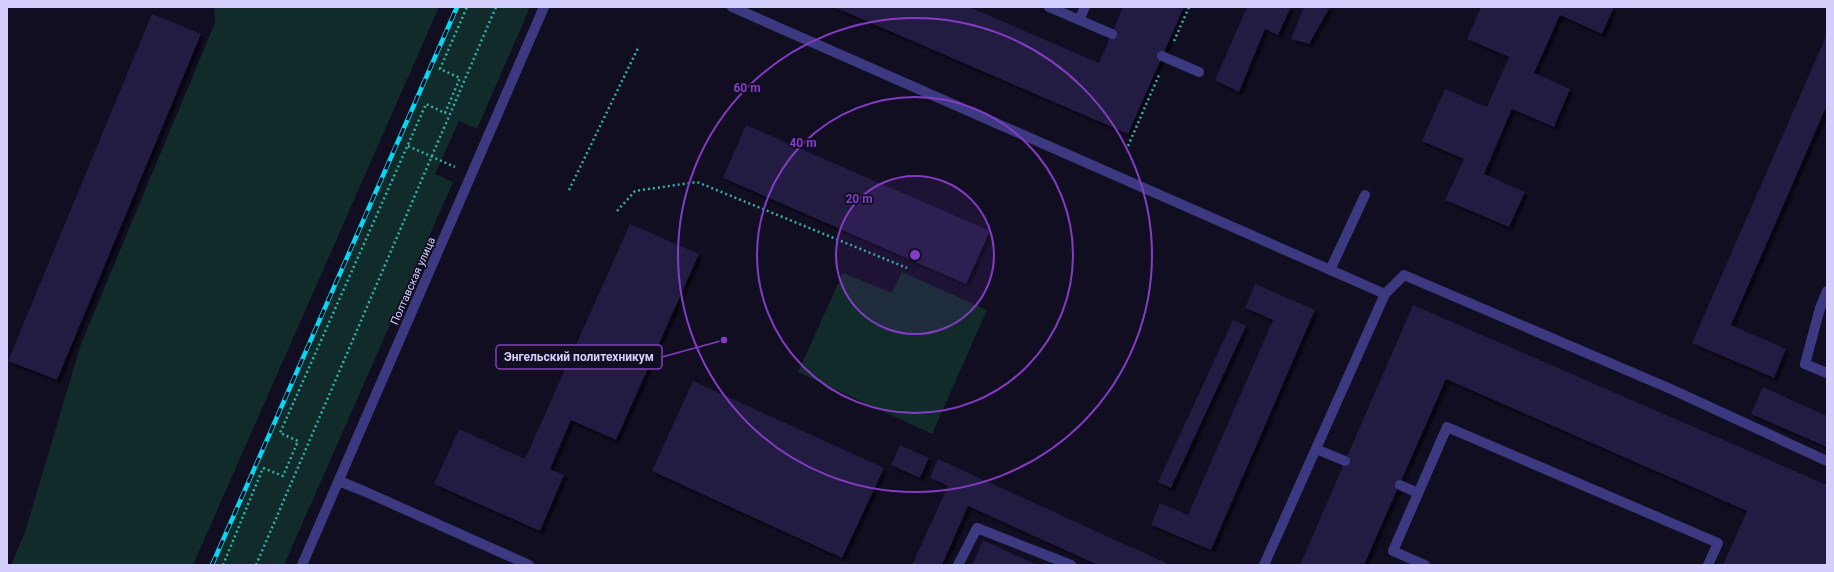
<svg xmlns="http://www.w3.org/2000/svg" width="1834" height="572" font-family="Roboto,sans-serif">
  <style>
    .green { fill: #112b2b }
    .building { fill: #231a42; filter: url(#shadow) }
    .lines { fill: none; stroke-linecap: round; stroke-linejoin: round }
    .path { stroke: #2fb2ac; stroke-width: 2.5; stroke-dasharray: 2 3; stroke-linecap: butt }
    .service { stroke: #3d3980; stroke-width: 10 }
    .tertiary { stroke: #3d3980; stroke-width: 10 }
    .rail-casing { stroke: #03daf7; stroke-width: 4.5 }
    .rail { stroke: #110e22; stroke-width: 3; stroke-dasharray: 9; stroke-linecap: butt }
    .ring { fill: none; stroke: #843cc5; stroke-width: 2 }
    .labels { text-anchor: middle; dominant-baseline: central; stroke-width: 3.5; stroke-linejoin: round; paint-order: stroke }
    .street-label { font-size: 11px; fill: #d5cffe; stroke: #110e22 }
    .centre { fill: #843cc5; stroke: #110e22; stroke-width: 2 }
    .ring-label { font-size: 12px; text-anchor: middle; font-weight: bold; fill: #843cc5; stroke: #110e22; stroke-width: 3.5; stroke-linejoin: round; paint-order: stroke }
    .leader { fill: none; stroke: #843cc5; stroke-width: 1.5 }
    .callout-dot { fill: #843cc5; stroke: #110e22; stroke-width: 1.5 }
    .callout { fill: #110e22; stroke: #843cc5; stroke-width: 1.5 }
    .callout-label { font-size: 12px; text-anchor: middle; font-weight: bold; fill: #d5cffe }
  </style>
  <defs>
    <filter id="shadow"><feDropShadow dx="3.5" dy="3.5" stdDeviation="1" flood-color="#0009"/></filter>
  </defs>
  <rect width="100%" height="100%" fill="#110e22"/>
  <path class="green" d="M214 7H439L193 565H11L25 532 81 344 215 23Z
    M457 7H530L477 129 459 121 435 174 453 182 284 565H213Z
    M902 272 987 310 932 434 798 372 843 273 892 293Z"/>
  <path class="building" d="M834 7H969L1099 63 1123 7H1184L1128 134Z
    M1247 7H1291L1278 35 1265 29 1239 92 1215 80Z
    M1304 7H1330L1309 44 1291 39Z
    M1481 7H1614L1602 34 1560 15 1534 73 1570 89 1554 127 1512 109 1484 174 1525 192 1509 227 1445 200 1464 159 1422 141 1445 89 1487 107 1509 57 1467 39Z
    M152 14 201 34 57 380 8 361Z
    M1827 34V105L1731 325 1786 349 1774 378 1692 343Z
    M746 125 990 231 966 284 723 178Z
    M630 224 699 254 616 440 571 420 550 469 564 475 540 531 434 484 459 429 525 459Z
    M1255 284 1315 310 1211 550 1151 525 1160 503 1188 515 1273 320 1245 308Z
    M1413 305 1827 485V565H1723L1747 511 1446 379 1364 565H1300Z
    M1233 320 1246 326 1171 488 1158 482Z
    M693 381 884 468 842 558 652 471Z
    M1763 387 1827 416V447L1751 414Z
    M900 445 929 458 920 478 891 465Z
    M938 459 1124 544 1171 565H1098L968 506 942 565H912L948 486 930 478Z
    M983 540 1037 565H972Z"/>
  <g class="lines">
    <path class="path" d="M1174 41 1189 7
      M408 146 455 167
      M1128 146 1159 75
      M569 190 639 46
      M617 211 635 191 697 182 907 268
      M223 565 263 468 283 476 298 441 280 433 426 104 445 113 460 78 440 69 467 7
      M256 565 496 7"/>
    <path class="service" d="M732 7 1385 294 1264 565
      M1049 7 1112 34
      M1079 20 1085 7
      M1162 56 1199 72
      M1330 270 1365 195
      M1827 291 1820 308 1805 364 1827 373
      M1385 294 1404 275 1673 390 1827 461
      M1316 449 1345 461
      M339 481 366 492 529 565
      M1400 485 1418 493
      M958 565 977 528 1071 565
      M1425 565 1393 551 1447 427 1718 543 1708 565"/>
    <path class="tertiary" d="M302 565 544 7"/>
    <g class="rail-casing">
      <path id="rail" d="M212 565 457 7"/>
    </g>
    <use href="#rail" class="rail"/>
  </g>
  <circle cx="915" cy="255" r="79" fill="#843cc5" fill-opacity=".12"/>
  <g class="ring">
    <circle cx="915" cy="255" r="79"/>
    <circle cx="915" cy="255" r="158"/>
    <circle cx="915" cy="255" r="237"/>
  </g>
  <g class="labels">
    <g class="street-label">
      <text transform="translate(413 281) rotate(-66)">Полтавская улица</text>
    </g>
  </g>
  <circle cx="915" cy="255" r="6" class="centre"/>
  <g class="ring-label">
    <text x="747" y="92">60 m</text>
    <text x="803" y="147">40 m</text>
    <text x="859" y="203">20 m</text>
  </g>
  <path class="leader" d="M724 340L662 357"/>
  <circle class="callout-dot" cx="724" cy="340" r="4"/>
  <rect class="callout" x="496" y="345" width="166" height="24" rx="4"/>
  <g class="callout-label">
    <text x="579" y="361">Энгельский политехникум</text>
  </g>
  <rect width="1834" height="572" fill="none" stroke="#d5cffe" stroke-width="16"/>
</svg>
